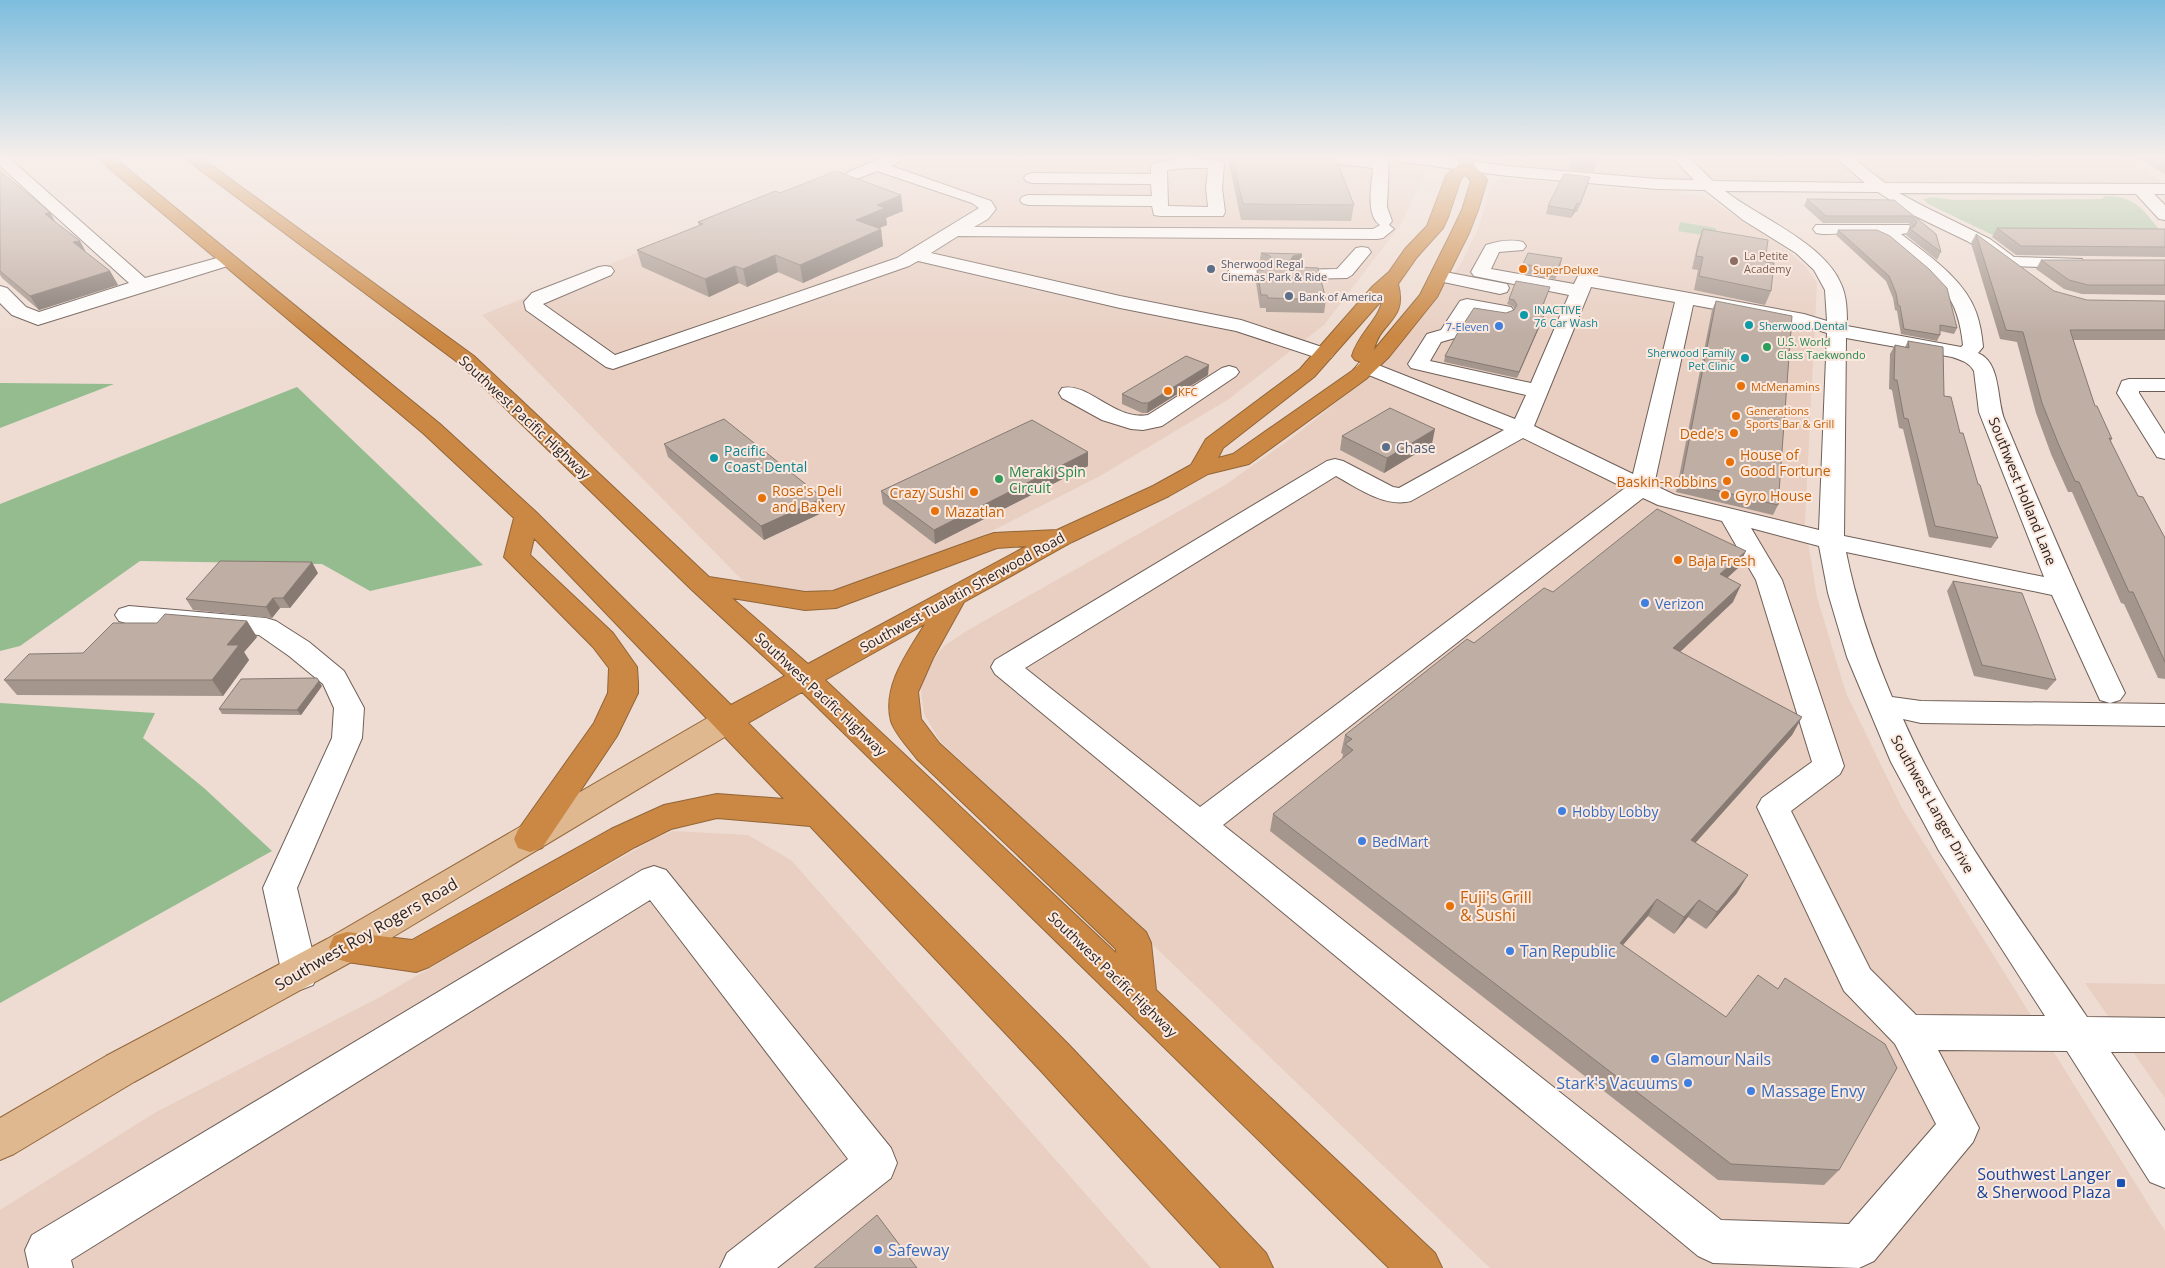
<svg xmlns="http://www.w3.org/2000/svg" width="2165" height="1268" font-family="'Open Sans',sans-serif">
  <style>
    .built { fill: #e8cfc2 }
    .green { fill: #a5c4a1 }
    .forest { fill: #94bc8f }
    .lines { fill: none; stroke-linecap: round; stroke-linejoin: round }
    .minor-casing { stroke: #6f5f57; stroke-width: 2 }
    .major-casing { stroke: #926538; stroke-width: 2 }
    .highway-casing { stroke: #926538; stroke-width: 2 }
    .minor { fill: #fff; fill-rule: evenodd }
    .major { fill: #dfb88f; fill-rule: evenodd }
    .highway { fill: #ca8844; fill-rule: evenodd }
    .wall { fill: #a4968d }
    .shaded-wall { fill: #867a73 }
    .building { fill: #bfaea4; stroke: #867a73 }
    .education-dot { fill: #8d6e63; stroke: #fbe9df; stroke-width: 2 }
    .service-dot { fill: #5c6f8a; stroke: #fbe9df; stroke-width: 2 }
    .food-dot { fill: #e8710a; stroke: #fbe9df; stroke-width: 2 }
    .culture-dot { fill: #0f9aa8; stroke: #fbe9df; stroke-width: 2 }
    .shop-dot { fill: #3f7fe0; stroke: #fbe9df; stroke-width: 2 }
    .leisure-dot { fill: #2e9e5b; stroke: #fbe9df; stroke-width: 2 }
    .transit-dot { fill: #1a4fb4; stroke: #fbe9df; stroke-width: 2 }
    .labels { text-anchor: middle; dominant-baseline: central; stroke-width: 4; stroke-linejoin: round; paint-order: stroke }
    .far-education-label { font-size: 11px; fill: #785e54; stroke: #fbe9df; text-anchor: start }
    .far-service-label { font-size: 11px; fill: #4e5e75; stroke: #fbe9df; text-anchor: start }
    .far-food-label { font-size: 11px; fill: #c56008; stroke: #fbe9df; text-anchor: start }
    .far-culture-label { font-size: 11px; fill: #0d838f; stroke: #fbe9df; text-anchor: start }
    .far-shop-label { font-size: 11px; fill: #366cbe; stroke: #fbe9df; text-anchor: end }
    .far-leisure-label { font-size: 11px; fill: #27864d; stroke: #fbe9df; text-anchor: start }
    .street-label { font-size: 14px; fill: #2b2421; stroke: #fbe9df }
    .food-label { font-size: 14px; fill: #c56008; stroke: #fbe9df; text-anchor: start }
    .service-label { font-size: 14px; fill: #4e5e75; stroke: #fbe9df; text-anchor: start }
    .culture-label { font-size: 14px; fill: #0d838f; stroke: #fbe9df; text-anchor: start }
    .leisure-label { font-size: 14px; fill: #27864d; stroke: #fbe9df; text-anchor: start }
    .shop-label { font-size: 14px; fill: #366cbe; stroke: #fbe9df; text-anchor: start }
    .near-food-label { font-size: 16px; fill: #c56008; stroke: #fbe9df; text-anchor: start }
    .near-street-label { font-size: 16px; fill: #2b2421; stroke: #fbe9df }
    .near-shop-label { font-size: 16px; fill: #366cbe; stroke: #fbe9df; text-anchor: start }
    .near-transit-label { font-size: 16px; fill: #164399; stroke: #fbe9df; text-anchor: end }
  </style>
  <rect width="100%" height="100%" fill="#eedcd2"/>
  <path class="built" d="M877 157H1349L1407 165 1423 175 1402 223 1324 325 1229 399 1100 476 855 601 828 606 745 583 482 315Z
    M1497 157H2121L2165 184 2098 186 1748 182 1652 178 1527 167 1502 161Z
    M1508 179 1627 190 1668 191 1701 196 1713 201 1787 250 1806 267 1817 283 1805 523 1817 597 1846 693 1902 808 2165 1231V1268H1490L940 741 924 714 921 690 926 668 944 646 968 630 1225 485 1293 437 1352 390 1402 340 1461 264 1479 227 1490 189 1498 180Z
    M673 831 748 835 791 860 1151 1268H0V1210L156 1112 380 997 654 839Z
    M2085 983 2165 984V1098Z"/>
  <path class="green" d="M2105 196C2138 195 2145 214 2165 236L1997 237 1928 204 1923 199 1933 197 1954 200 2102 199Z
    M1680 222 1716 228 1715 237 1678 231Z"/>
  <path class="forest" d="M0 383 114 384 0 428Z
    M297 387 483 565 370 591 322 564 140 561 20 646 0 651V504Z
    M0 703 155 713 143 738 204 788 272 851 0 1003Z"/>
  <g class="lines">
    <g class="minor-casing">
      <path id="minor" d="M0 157 9 158 145 278 228 255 234 256 237 260 234 264 38 325 12 315 0 303V286L7 288 26 307 39 312 129 283 0 166Z
        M885 157H900L902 159 899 162 891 166 991 201 996 209 988 219 974 227 1367 229H1373L1380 225C1365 215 1372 184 1373 168L1325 162 1320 160 1318 157H1389L1387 207 1392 221 1389 225 1394 229 1383 238 1377 239 958 236 931 253 1120 296 1241 320 1331 350 1334 354 1331 358 1324 360 1236 331 1120 308 918 261 909 266 613 369 606 367 526 310 524 302 532 293 599 267 605 266 611 267 614 271 611 275 543 304 615 355 897 258 979 208 972 203 877 171 854 180 848 178 846 175 848 172Z
        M1175 157 1221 161 1224 164 1222 188 1225 212 1223 216H1160L1154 215 1152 206 1028 205 1022 203 1020 200 1022 197 1028 195 1152 196 1151 184 1032 183 1026 181 1024 178 1026 175 1032 173 1151 174V166L1154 163 1176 160ZM1188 168H1208L1206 188 1208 207 1168 206 1167 170Z
        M1395 157H1439L1508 166 1657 179 1694 180 1672 157H1688L1713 181 1865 183 1835 157H1852L1885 183 2165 184V194H2154L2165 205V220L2159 219 2136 194 1899 193 1923 206 1990 239 2014 257 2082 259 2085 263 2082 267 2076 268 2006 266 2003 262 1967 241 1911 214 1878 192 1725 191C1760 218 1824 243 1841 284 1847 297 1847 312 1847 326L1961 347 1963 345C1958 296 1941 283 1903 253 1897 248 1887 237 1879 234 1871 231 1833 234 1822 234L1816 233 1813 229 1816 225H1909L1912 229 1909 233 1901 234C1928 255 1964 279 1976 312 1980 323 1982 335 1983 347L1978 353C2002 363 1996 401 2005 421 2043 512 2082 603 2125 693L2120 700 2110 703 2100 700 2052 595 1846 552C1856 602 1872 649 1892 697L1921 701 2165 704V726L1921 723 1903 719C1950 826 2022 920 2087 1017L2165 1018V1052H2111L2165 1131V1188L2150 1182 2067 1051 1938 1050 1979 1128 1973 1142 1874 1261 1859 1268 1713 1263 1698 1256 995 674 991 667 995 660 1327 461 1335 459 1343 461 1393 487 1399 488 1504 430 1359 371 1356 367 1359 363 1366 361 1373 363 1515 419 1526 395 1411 368 1408 364 1427 334 1441 330 1460 301 1467 299 1511 307 1514 311 1511 315 1504 317 1472 312 1455 338 1441 342 1430 361 1531 383 1569 295 1474 276 1471 272 1486 245C1498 241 1510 239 1523 242L1526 246 1523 250 1499 252 1491 269 1574 284 1578 276 1585 274 1804 314 1827 321 1825 290 1814 270 1796 253 1743 220 1705 190 1657 189 1508 176 1402 162 1397 160ZM1591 287 1675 302 1633 474 1534 426ZM1693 305 1801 325 1827 333 1819 530 1675 495 1654 485ZM1846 338 1952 357C1961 360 1969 362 1974 371L1979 412 2044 577 1844 536ZM1523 438 1625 488 1200 807 1025 668 1336 476C1358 488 1385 508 1411 501ZM1643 498 1658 505 1722 521 1756 580 1812 762 1762 798 1757 807 1844 991 1895 1044 1936 1124 1849 1224 1721 1220 1223 825ZM1751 528 1819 546 1828 593 1847 657 1891 762 1939 851 2045 1016 1916 1015 1870 969 1791 811 1840 774 1844 766 1782 580Z
        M1362 247 1368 248 1371 252 1352 275 1347 278 1299 279 1293 278 1290 274 1293 270 1337 269 1356 248Z
        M1236 268 1267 270 1270 274 1267 278 1261 279 1230 277 1227 273 1230 269Z
        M1440 271 1507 284 1509 288 1507 292 1500 294 1434 280 1431 276 1434 272Z
        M1229 366 1236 368 1239 372 1236 376 1162 426 1143 430 1131 429 1102 420 1062 398 1059 393 1062 388C1089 382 1114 421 1148 415L1222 368Z
        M2129 379H2165V391H2139V393L2165 434V459L2157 457 2117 393 2122 381Z
        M129 606 266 618 276 621 309 642 344 671 364 708 362 738 297 888 318 974 313 985 300 990 287 985 282 974 263 888 332 738 334 708 323 684 289 656 259 635 129 624 119 621 115 615 119 609Z
        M654 866 666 870 891 1148 897 1163 891 1178 777 1268H720L727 1253 848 1159 650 900 71 1260 73 1268H29L25 1250 32 1235 642 870Z"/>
    </g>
    <g class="major-casing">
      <path id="major" d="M727 710 738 713 742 721 738 729 353 961 134 1082 14 1154 0 1160V1118L106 1056 327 939 716 713Z"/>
    </g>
    <g class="highway-casing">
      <path id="highway" d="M96 157H113L440 424 536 512 731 705 785 676 692 590 460 364 183 157H200L474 356 709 577 805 592 833 591 985 536 994 533 1057 530 1153 486 1191 465 1206 439 1300 369 1373 286 1389 272 1405 249 1427 226 1446 176 1458 165V157H1474V165L1487 180 1478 210 1469 233 1437 297 1389 357 1366 379 1249 464 1208 474 1169 496 1072 542 964 602 933 658 918 692 921 719 939 743 1146 932 1151 943 1156 990 1435 1253 1442 1268H1389L802 692 748 723 1069 1045 1266 1253 1273 1268H1221L1041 1071 810 826 717 818 671 829 635 847 429 967 416 972 347 962 334 958 329 947 334 936 347 932 412 940 611 829 664 805 717 794 784 799 534 538 530 555 613 633 637 667 638 683V693L617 736 542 848 530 852 518 848 514 839 518 830 594 723 608 693 609 668 593 647 504 557 514 518 424 434ZM1465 174 1471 181 1462 210 1451 233 1420 295 1374 350C1380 321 1408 321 1398 284L1417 257 1443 228 1448 217 1461 178ZM1382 300C1380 319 1358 334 1352 356L1355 360 1361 362 1352 371 1233 454 1218 458 1223 448 1314 377ZM1027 546 808 664 732 598 805 610 836 608 997 548ZM925 624C908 652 882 686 891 721 895 734 909 748 917 759L1116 949V953L825 680Z"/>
    </g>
    <use href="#minor" class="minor"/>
    <use href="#major" class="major"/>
    <use href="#highway" class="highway"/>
  </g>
  <path class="wall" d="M1229 157H1335L1354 205 1351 221 1241 220 1229 163Z
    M1571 157H1599L1593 172 1568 169Z
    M2136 157H2165V174Z
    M0 171 55 222 87 253 110 271 118 285 39 310 2 278 0 275Z
    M1588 185 1577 212H1575L1571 218 1546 214 1548 206Z
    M780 193 903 211 886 218 887 225 878 228 881 229 883 246 803 283 778 272 747 287 739 283 709 297 642 267 637 250 699 226 698 222Z
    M1807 199 1894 200 1936 234 1941 252 1937 260 1906 235 1909 228 1912 227 1909 223H1823L1804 206Z
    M1997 228 2165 229V257L2016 255 1992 237Z
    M1703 229 1765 262 1771 291 1765 305 1694 290 1698 270 1692 269 1698 242Z
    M1838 230 1957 328 1954 334 1940 331V335L1937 341 1901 334 1897 311 1895 310 1893 298 1886 281 1836 235Z
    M1976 234 2054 291 2087 300 2165 301V340H2073L2095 406 2112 439 2110 442 2138 496 2165 538V679L2158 678 2124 604 2121 603 2072 492H2068L2051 454 2036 413 2017 342 2000 339 1971 243Z
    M1261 253 1302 254 1300 267 1326 300 1324 313 1266 312V308H1260L1256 283 1257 270H1263V267L1259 266Z
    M2041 260H2165V295L2082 294 2064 289 2036 269Z
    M1523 264 1560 267 1555 279 1521 273Z
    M1550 287 1543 307 1545 314 1517 378 1444 362 1445 356 1506 313 1514 310 1515 309 1512 306 1507 304 1509 299Z
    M1716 301 1778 505 1773 515 1676 492 1712 310Z
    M1908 341 1944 396 1960 433 1978 484 1998 538 1991 548 1929 537 1903 429 1899 428 1892 390 1889 389 1890 354 1895 345 1905 347Z
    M1208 375 1147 413H1142L1122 404V394Z
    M1342 436 1432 444 1384 473 1340 450Z
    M664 444 823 498 826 511 764 540 668 457Z
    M1088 452V466L935 544 883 504 881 491Z
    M1738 568 1727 578 1733 602 1680 652 1802 717 1792 735 1695 842 1737 893 1706 929 1688 917 1674 934 1648 916 1623 945 1839 1170 1824 1185 1718 1180 1270 831 1273 814 1342 759 1343 754 1341 753 1345 735 1474 643 1553 592Z
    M318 573 290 608H280L272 618 193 610 186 599Z
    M1953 581 2056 680 2047 690 1974 676 1947 591Z
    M247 621 257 637 244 652 249 660 223 696 17 695 4 680 83 653 157 623Z
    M322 686 301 715 222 714 219 709Z"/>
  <path class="shaded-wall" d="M1598 157H1599L1593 172Z
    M1590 177 1588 185 1577 212 1580 204Z
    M901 195 903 211 886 218 887 225 858 237 856 220 877 205Z
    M1577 203 1575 212 1571 218 1574 210Z
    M50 212 57 225 45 214Z
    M881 229 883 246 803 283 800 265Z
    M80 241 87 254 73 242Z
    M1302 254 1300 267 1292 269 1290 261 1293 256Z
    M775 255 778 272 747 287 743 269Z
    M1562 258 1560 267 1555 279 1557 270Z
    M735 266 739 283 709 297 705 279Z
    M110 271 118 285 39 310 30 296Z
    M1547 308 1545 314 1517 378 1519 372Z
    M1209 365 1208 375 1147 413 1148 403Z
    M1435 429 1432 444 1384 473 1387 458Z
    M1088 452V466L935 544 934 530Z
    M823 498 826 511 764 540 761 526Z
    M1746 551 1738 568 1712 592 1720 574Z
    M312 562 318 573 290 608 283 598Z
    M1741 585 1733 602 1665 666 1673 648Z
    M273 598 280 608 272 618 266 607Z
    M247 621 257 637 244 652 249 660 223 696 212 680 227 645Z
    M319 681 322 686 301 715 297 710Z
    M1802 717 1792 735 1682 858 1691 840Z
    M1748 875 1737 893 1706 929 1717 912Z
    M1657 899 1648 916 1610 960 1620 943Z
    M1699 900 1688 917 1674 934 1684 917Z"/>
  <path class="building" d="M1232 157H1335L1354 205 1243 204Z
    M1571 157H1598L1597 160Z
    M2156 157H2165V162Z
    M0 171 50 212 45 214 80 241 73 242 110 271 30 296 0 271Z
    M836 171 901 195 877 205 885 208 856 220 881 229 800 265 775 255 743 269 735 266 705 279 637 250 703 224 698 222 775 191 780 193Z
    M1564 174 1590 177 1580 204 1577 203 1574 210 1548 206Z
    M1807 199 1894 200 1936 234 1941 252 1909 228 1914 227 1917 222 1912 216H1826Z
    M1997 228 2165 229V247L2021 246Z
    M1703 229 1768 240 1765 262 1774 263 1771 291 1699 276 1703 257 1696 256Z
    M1838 230H1877L1890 236 1929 269 1947 288 1957 328 1940 325V335L1904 329 1900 306 1898 305 1896 293 1889 276Z
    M1976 234 2054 291 2087 300 2165 301V330H2070L2095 406H2097L2112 439 2109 438 2138 496 2143 497 2165 538V662L2133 592H2129L2079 482 2075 481 2058 443 2042 403 2023 332 2006 330Z
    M1261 253 1302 254 1293 256 1290 261 1294 267 1318 268 1326 300 1268 298 1267 295H1261L1257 270H1264L1263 267 1270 266 1273 261 1270 256Z
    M1528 253 1562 258 1557 270 1523 264Z
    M2041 260H2165V285H2088L2069 280Z
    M1516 281 1550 287 1542 307 1547 308 1519 372 1445 356 1457 334 1474 308 1506 313 1514 310 1517 305 1514 300 1509 299Z
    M1716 301 1792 316 1778 505 1681 482Z
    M1908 341 1943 347 1944 396 1951 397 1960 433H1963L1978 484 1980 485 1998 538 1935 526 1908 419 1904 418 1897 380H1894L1895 345 1909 348Z
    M1186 356 1209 365 1148 403H1142L1122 394Z
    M1390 408 1435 429 1387 458 1342 436Z
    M724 419 823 498 761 526 664 444Z
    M1032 420 1088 452 934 530 881 491Z
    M1657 509 1746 551 1720 574 1741 585 1673 648 1802 717 1691 840 1748 875 1717 912 1699 900 1684 917 1657 899 1620 943 1726 1017 1758 975 1778 989 1785 978 1885 1044 1897 1068 1839 1170 1731 1164 1273 814 1353 750 1345 744 1352 739 1345 735 1467 639 1474 643 1544 588 1553 592Z
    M220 561 312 562 283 598H273L266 607 186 599Z
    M1953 581 2022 593 2056 680 1982 665Z
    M165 614 247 621 227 645H239L212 680H4L29 654 83 653 113 623H157Z
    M317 678 319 681 297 710 219 709 241 679Z
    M877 1215 917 1268H814Z"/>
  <linearGradient id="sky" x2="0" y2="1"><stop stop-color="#7dbdde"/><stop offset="0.47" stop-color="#f7efeb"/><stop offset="1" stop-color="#f7efeb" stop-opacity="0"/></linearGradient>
  <rect width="2165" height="335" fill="url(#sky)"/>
  <circle class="education-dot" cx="1734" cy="261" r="5"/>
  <g class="service-dot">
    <circle cx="1211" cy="269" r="5"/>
    <circle cx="1289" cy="296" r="5"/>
    <circle cx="1386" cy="447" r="5"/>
  </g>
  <g class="food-dot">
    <circle cx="1523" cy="269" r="5"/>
    <circle cx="1741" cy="386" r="5"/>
    <circle cx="1168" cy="391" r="5"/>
    <circle cx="1736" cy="416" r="5"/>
    <circle cx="1734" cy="433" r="5"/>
    <circle cx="1730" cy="462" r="5"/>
    <circle cx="1727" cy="481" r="5"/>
    <circle cx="974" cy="492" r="5"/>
    <circle cx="1725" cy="495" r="5"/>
    <circle cx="762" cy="498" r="5"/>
    <circle cx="935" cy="511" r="5"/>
    <circle cx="1678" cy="560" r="5"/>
    <circle cx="1450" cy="906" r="5"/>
  </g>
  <g class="culture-dot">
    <circle cx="1524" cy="315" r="5"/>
    <circle cx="1749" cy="325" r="5"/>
    <circle cx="1745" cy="358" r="5"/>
    <circle cx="714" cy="458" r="5"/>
  </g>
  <g class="shop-dot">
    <circle cx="1499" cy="326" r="5"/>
    <circle cx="1645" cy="603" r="5"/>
    <circle cx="1562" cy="811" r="5"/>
    <circle cx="1362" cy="841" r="5"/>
    <circle cx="1510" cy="951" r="5"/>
    <circle cx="1655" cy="1059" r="5"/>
    <circle cx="1688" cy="1083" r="5"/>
    <circle cx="1751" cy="1091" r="5"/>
    <circle cx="878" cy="1250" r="5"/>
  </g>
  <g class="leisure-dot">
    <circle cx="1767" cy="347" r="5"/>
    <circle cx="999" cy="479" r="5"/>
  </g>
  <rect class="transit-dot" x="2116" y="1178" width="10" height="10" rx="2.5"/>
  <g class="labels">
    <g class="far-education-label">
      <text x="1744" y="255">La Petite<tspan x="1744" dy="13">Academy</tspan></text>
    </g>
    <g class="far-service-label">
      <text x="1221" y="263">Sherwood Regal<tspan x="1221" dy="13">Cinemas Park &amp; Ride</tspan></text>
      <text x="1299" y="296">Bank of America</text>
    </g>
    <g class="far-food-label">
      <text x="1533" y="269">SuperDeluxe</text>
      <text x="1751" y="386">McMenamins</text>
      <text x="1178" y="391">KFC</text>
      <text x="1746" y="410">Generations<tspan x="1746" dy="13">Sports Bar &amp; Grill</tspan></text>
    </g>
    <g class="far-culture-label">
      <text x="1534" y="309">INACTIVE<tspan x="1534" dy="13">76 Car Wash</tspan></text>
      <text x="1759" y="325">Sherwood Dental</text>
      <text x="1735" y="352" text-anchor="end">Sherwood Family<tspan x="1735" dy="13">Pet Clinic</tspan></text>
    </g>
    <g class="far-shop-label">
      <text x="1489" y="326">7-Eleven</text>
    </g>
    <g class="far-leisure-label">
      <text x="1777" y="341">U.S. World<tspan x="1777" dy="13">Class Taekwondo</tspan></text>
    </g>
    <g class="street-label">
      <text transform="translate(525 417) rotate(43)">Southwest Pacific Highway</text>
      <text transform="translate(2023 491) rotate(68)">Southwest Holland Lane</text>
      <text transform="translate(962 592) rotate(-29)">Southwest Tualatin Sherwood Road</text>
      <text transform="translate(821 694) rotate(43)">Southwest Pacific Highway</text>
      <text transform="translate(1933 804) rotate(61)">Southwest Langer Drive</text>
      <text transform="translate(1113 974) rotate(44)">Southwest Pacific Highway</text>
    </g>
    <g class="food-label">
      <text x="1724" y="433" text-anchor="end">Dede's</text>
      <text x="1740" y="454">House of<tspan x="1740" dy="16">Good Fortune</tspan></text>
      <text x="1717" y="481" text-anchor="end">Baskin-Robbins</text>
      <text x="772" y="490">Rose's Deli<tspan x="772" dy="16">and Bakery</tspan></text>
      <text x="964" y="492" text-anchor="end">Crazy Sushi</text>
      <text x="1735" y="495">Gyro House</text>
      <text x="945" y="511">Mazatlan</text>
      <text x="1688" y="560">Baja Fresh</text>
    </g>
    <g class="service-label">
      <text x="1396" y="447">Chase</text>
    </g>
    <g class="culture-label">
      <text x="724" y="450">Pacific<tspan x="724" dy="16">Coast Dental</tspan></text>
    </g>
    <g class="leisure-label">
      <text x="1009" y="471">Meraki Spin<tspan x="1009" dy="16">Circuit</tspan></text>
    </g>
    <g class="shop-label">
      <text x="1655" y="603">Verizon</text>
      <text x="1572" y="811">Hobby Lobby</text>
      <text x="1372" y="841">BedMart</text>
    </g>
    <g class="near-food-label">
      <text x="1460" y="897">Fuji's Grill<tspan x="1460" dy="18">&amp; Sushi</tspan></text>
    </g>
    <g class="near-street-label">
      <text transform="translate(366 934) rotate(-30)">Southwest Roy Rogers Road</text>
    </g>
    <g class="near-shop-label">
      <text x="1520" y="951">Tan Republic</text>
      <text x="1665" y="1059">Glamour Nails</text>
      <text x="1678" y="1083" text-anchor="end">Stark's Vacuums</text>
      <text x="1761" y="1091">Massage Envy</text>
      <text x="888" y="1250">Safeway</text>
    </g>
    <g class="near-transit-label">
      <text x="2111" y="1174">Southwest Langer<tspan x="2111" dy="18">&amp; Sherwood Plaza</tspan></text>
    </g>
  </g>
</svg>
